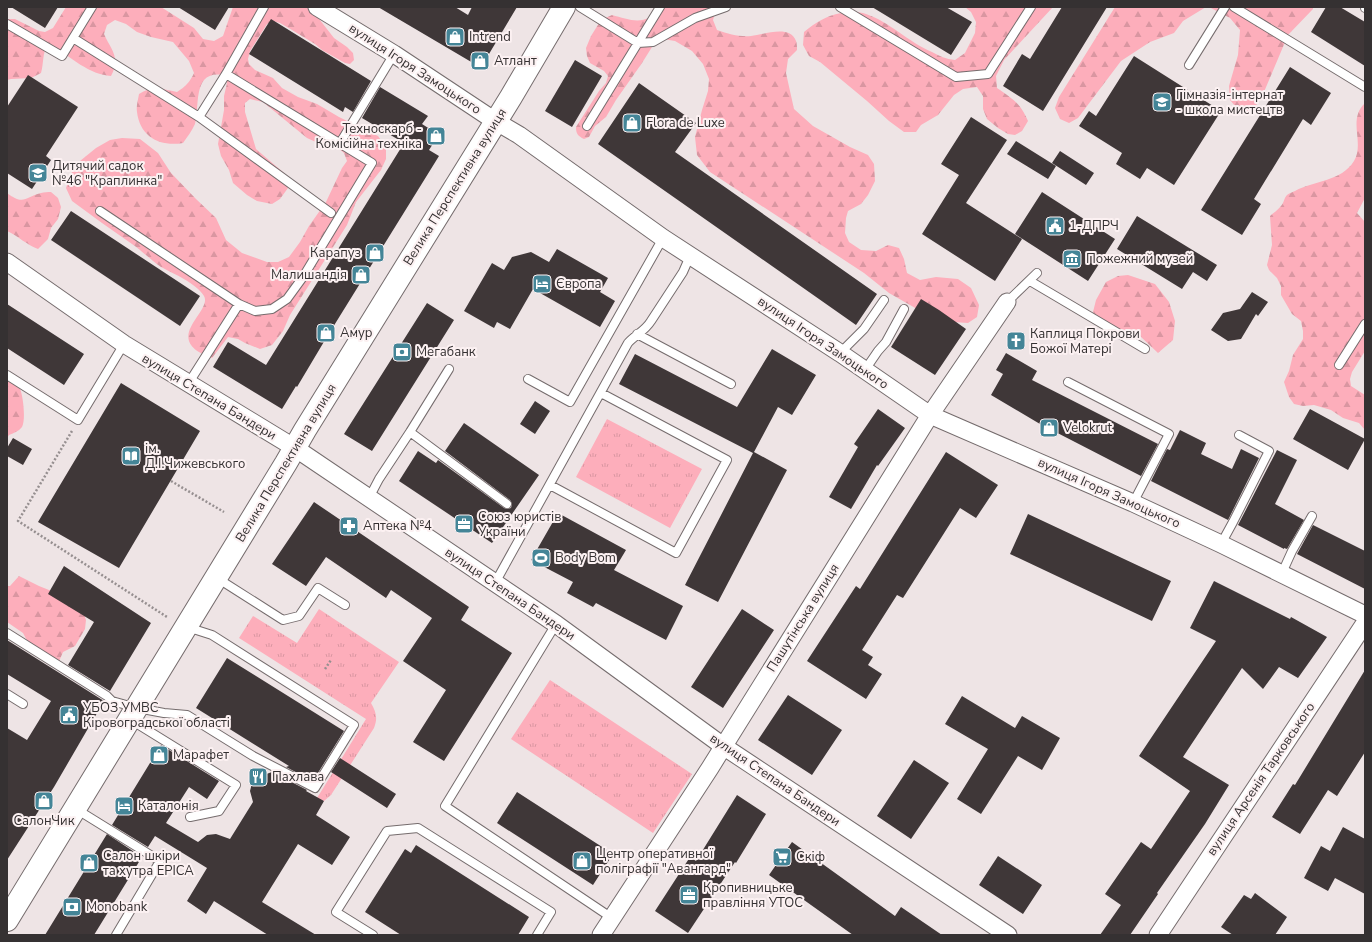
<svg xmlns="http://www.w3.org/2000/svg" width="1372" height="942" font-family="'Nunito Sans',sans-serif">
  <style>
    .grass { fill: url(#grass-tufts) }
    .forest { fill: url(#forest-firs) }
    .building { fill: #3f3738 }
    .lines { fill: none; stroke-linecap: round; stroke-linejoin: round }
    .lane-casing { stroke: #756c6d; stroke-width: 10 }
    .street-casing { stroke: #756c6d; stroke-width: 19 }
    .primary-casing { stroke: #756c6d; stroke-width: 24 }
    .path { stroke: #968f90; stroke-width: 2.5; stroke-dasharray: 2 2; stroke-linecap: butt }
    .lane { stroke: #fff; stroke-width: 8 }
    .street { stroke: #fff; stroke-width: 17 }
    .primary { stroke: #fff; stroke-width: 22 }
    .labels { text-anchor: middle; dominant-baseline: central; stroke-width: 4; stroke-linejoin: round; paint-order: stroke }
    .poi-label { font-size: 13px; fill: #353132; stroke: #fcf1f2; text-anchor: start }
    .street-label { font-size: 13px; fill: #353132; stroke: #fcf1f2 }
  </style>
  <defs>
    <pattern id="grass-tufts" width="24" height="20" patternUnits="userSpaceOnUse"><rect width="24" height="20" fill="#fdaebb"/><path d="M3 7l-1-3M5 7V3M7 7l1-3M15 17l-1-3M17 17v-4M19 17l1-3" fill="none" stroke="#d996a1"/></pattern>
    <pattern id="forest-firs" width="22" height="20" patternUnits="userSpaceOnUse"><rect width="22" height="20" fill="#fdaebb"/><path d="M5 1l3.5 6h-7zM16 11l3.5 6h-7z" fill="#d996a1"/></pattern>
  </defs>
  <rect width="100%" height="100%" fill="#eee4e5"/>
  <path class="grass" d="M607 419 702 469 670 528 576 477Z
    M319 609 399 662 371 703C376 712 378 718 374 728L331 795 324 801 317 798 366 719 239 638 253 616 297 643Z
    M550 680 692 774 653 833 511 739Z"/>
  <path class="forest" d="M66 7H161L194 28 203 39 214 41 223 36 233 7H307L316 15 334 38 347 47 353 53 354 60 350 64 345 63 322 50 315 44 292 30 280 23 273 21 267 24 250 51 248 59 249 64 255 70 273 78 282 88 298 97 317 104 339 117 378 136 386 147V159L381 170 356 202 347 225 290 315 283 331 272 345 260 349 245 343 238 339 228 337 212 358C159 339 213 312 204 296 196 283 174 274 161 267 151 260 142 251 132 244 112 230 92 216 72 201L66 188 72 172 80 161 96 148 110 140 122 138 140 139 158 153 171 173 196 199 216 218 226 240 242 253 267 262H278L289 257 300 242 309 226 326 202 342 168 347 161 344 153 336 146 318 143 307 138 263 102 250 99 245 103V112L256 149 284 173 288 188 280 199 272 204 257 201 247 195 233 183 229 170 221 156 218 144 224 110V96L227 83 223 75C192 70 200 106 195 124 192 131 187 137 183 143 160 147 140 137 137 112 136 106 138 100 139 94 152 85 163 89 177 92 185 87 190 82 194 73L189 61 173 42 151 37 137 32 126 24 115 20 107 25 104 34C111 50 121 57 111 76 90 75 70 57 52 45L48 44C42 53 44 63 41 73L31 78 11 79 7 80V19H15L39 31 45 32 53 28Z
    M660 7H717L713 20 717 30C729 34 739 37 751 36 763 35 790 24 796 41 797 43 797 47 797 50L788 59 786 73 794 109 813 126 850 147 868 155 874 164 875 181 868 195 861 204 848 211 846 218 845 233 849 242 861 250 876 251 888 245 899 248 904 259 907 273 920 280 936 277 958 279 971 288 979 305 977 317 968 323 938 321 889 293 864 273 710 172 697 155 695 137 702 110 708 91 709 79 703 64 692 51 675 41 663 39 652 47 642 63 616 100 606 117 595 126 589 137 584 139C578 136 576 134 576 127L599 91 606 83 608 76 604 71 590 63 587 56 586 48 591 36 601 20 612 15C630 20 647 27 660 7Z
    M965 7H1053L1004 60 996 76 997 88C1013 99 1020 103 1028 121L1022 131 1015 135 1008 134 998 128 987 119 983 109V96L977 87 963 89 954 95 938 115 921 125 916 132H904L889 121 867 101 820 62 809 56 803 45 804 32C816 22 826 16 841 13 849 12 858 11 866 14 890 22 908 42 932 52 939 56 946 59 955 60L965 53 975 33 976 22 971 12Z
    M1115 7H1206L1183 21 1174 33 1150 42 1121 61 1078 118 1069 123 1060 119 1055 108 1059 97Z
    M1209 7H1313V9L1288 35 1261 99 1252 110 1240 112 1230 100 1229 86 1238 55 1240 30 1230 18Z
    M1365 103V198L1357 213 1365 222V351L1352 372 1350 379 1351 386 1365 395V430L1359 423 1343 418 1331 410 1314 405 1303 406 1294 404 1289 397 1284 382 1289 371 1293 355 1303 339V331L1301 321 1292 314 1281 295V286L1277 278 1269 270 1267 265 1272 245 1270 216C1273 213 1278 210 1281 206 1284 203 1284 198 1287 195 1289 193 1293 192 1295 191 1315 180 1341 182 1354 161 1365 142 1347 120 1365 103Z
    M51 192 58 198 61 207 58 219 51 228 48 239 38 249C27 245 18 236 7 231V193C24 206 25 197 41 193 44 192 48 192 51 192Z
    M1128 275 1155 284 1169 302 1175 321 1173 340 1158 353 1140 336 1098 321 1093 312 1096 300 1106 282 1118 276Z
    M7 374C12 379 16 383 20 389 23 395 26 420 22 427 19 431 14 433 9 435L7 438Z
    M19 576 39 586 54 592 83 611 86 620 85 629 75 646 63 652 57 666 32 650 23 633 7 622V586H10Z"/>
  <path class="building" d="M11 7H58L45 28Z
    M178 7H229L215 30Z
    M378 7H455L468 15 472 7H517L486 59 473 63Z
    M872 7H946L972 22 951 55Z
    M1062 7H1107L1043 111 1003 86 1022 54 1030 59Z
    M1326 7H1340L1365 22V66L1311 32Z
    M271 19 371 81 353 112 345 107 343 112 249 54Z
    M1134 56 1221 111 1174 185 1147 168 1140 179 1116 164 1122 153 1079 126 1089 111 1096 116Z
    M575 60 602 76 572 127 545 111Z
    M1290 67 1331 93 1311 125 1303 119 1254 199 1261 204 1242 235 1201 210Z
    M28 75 78 107 46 156 51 160 32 189 7 173V107Z
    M639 83 696 123 675 152 877 294 856 325 598 144Z
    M380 87 428 116 422 124 436 133V139L429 150 439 156 325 340 297 387 296 386 282 409 213 367 228 342 266 365 404 143 362 118Z
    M971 117 1007 140 966 203 1022 239 995 281 922 234 959 175 941 164Z
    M1016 141 1056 166 1048 179 1007 154Z
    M1060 151 1094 173 1086 185 1052 163Z
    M1042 192 1115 239 1088 281 1015 234Z
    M71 211 200 296 180 326 51 240Z
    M1137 216 1217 265 1207 281 1193 272 1182 289 1117 249Z
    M557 249 608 278 600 292 615 301 600 327 533 289 510 329 497 322 494 328 464 311 492 263 504 270 512 257 531 252 549 262Z
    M1252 292 1268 302 1258 316 1256 314 1241 339 1228 341 1211 330 1223 313 1240 309Z
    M921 299 939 310 966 329 935 375 891 347Z
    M427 303 454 320 372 451 344 434Z
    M7 304 84 354 64 385 7 348Z
    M772 349 816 375 792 415 778 407 754 452 787 470 718 602 685 585 753 453 619 384 635 354 737 407Z
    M1006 353 1037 371 1032 380 1158 444 1141 476 1040 424 991 395 1003 374 996 370Z
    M121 383 200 431 119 568 38 522Z
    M535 401 550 411 535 434 520 424Z
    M878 409 905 428 878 466 877 465 851 509 829 497 858 447 854 444Z
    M1310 409 1365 439 1348 470 1293 439Z
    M464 423 539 475 492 543 399 481 418 451 436 463 438 460 504 508 507 509 511 508 512 504 510 500 445 451Z
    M1180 430 1206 443 1201 454 1232 469 1241 449 1259 458 1228 520 1151 481 1167 449 1170 450Z
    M13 438 32 449 23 465 7 456V448Z
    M1277 450 1297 460 1275 504 1304 520 1287 549 1284 548V549L1238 525Z
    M946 452 998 485 976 518 960 508 903 598 897 595 862 650 873 657 868 665 882 674 866 699 807 661 856 586 860 589Z
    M314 502 469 607 461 620 512 653 444 761 413 742 446 690 403 661 432 618 391 590 386 598 326 557 306 586 272 564Z
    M558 513 626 550 614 570 683 606 666 640 596 603 593 607 567 593 573 582 531 560Z
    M1028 514 1171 581 1152 621 1010 554Z
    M1313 525 1365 551V589L1297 554Z
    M64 566 151 623 110 691 68 665 94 622 48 594Z
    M1214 581 1290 619 1291 617 1327 637 1298 678 1279 667 1263 689 1242 668 1183 757 1229 785 1205 824 1157 893 1158 894 1130 935H1100L1121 905 1105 894 1141 842 1151 849 1190 791 1139 756 1216 641 1190 628Z
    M742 609 774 630 723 708 691 687Z
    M7 640 104 701 54 787 7 860V728L27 740 51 701 7 674Z
    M227 658 344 731 313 781 286 767 289 766 196 708Z
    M1365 670V752L1337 796 1328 790 1300 834 1272 817 1293 784 1295 785Z
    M788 695 842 730 812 775 758 740Z
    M962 696 1015 728 1022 716 1060 738 1042 770 1018 756 981 814 957 799 988 749 945 724Z
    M161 745 219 781 207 799 189 787 166 823 198 842 207 835 216 834 230 839 253 802 250 791 252 783 258 777 272 772 307 790 306 791 324 801 316 815 350 837 332 865 298 844 262 902 316 935H268L214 901 206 914 187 901 207 868 155 836 148 847 112 825Z
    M340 758 396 794 387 808 331 772Z
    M914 760 949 783 911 839 877 816Z
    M517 792 613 854 593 885 497 823Z
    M737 795 766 814 736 863 735 862 688 933 655 911 690 857 696 861Z
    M1343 827 1365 839V894L1335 878 1328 891 1304 878 1321 846 1330 851Z
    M107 834 142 857 94 935H45Z
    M792 842 895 916 901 907 942 935H853L769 875Z
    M416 845 529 917 518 935H401L365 912 405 849 411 853Z
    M998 856 1042 885 1023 914 979 885Z
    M1255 893 1287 917 1275 935H1233L1221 927 1244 895 1251 899Z"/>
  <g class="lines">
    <g class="lane-casing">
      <path id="lane" d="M580 7 638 43 653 42 695 18 726 7
        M840 7 956 77 988 74 1031 7
        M1234 7 1365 87
        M1365 7V8
        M7 24 62 56 92 7
        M73 38 199 117 226 74 264 7
        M1189 65 1225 7
        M199 117 331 213
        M587 126 660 7
        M340 143 394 54
        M100 211 239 304
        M1030 281 1145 349
        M1007 302 1037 273
        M637 334 731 384
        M840 353 864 329 884 300
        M1339 365 1365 324
        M865 370 878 351 886 342 904 309
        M7 375 78 420 124 344
        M528 379 570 402 663 238
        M1068 382 1169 434 1133 503
        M188 384 239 304 255 311 272 309 287 299 303 277 372 163 226 74
        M410 432 507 504
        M550 485 676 553 727 460 601 393
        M369 498 379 479 410 432 449 369
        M1221 544 1233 522 1269 451 1239 435
        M1282 573 1292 551 1312 516
        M217 578 283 620 299 616 318 588 345 605
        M495 583 628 343C635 335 645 331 651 321L683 272 690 256
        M556 624 445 806 612 918
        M7 633 107 696 112 701 137 708 164 713 187 715 253 756 315 788 354 725 212 635 187 627
        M7 694 23 704
        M131 720 236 785 219 811 190 817
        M76 809 160 861 116 935
        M373 935 336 912 387 831 418 828 551 912 537 935"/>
    </g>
    <g class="street-casing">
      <path id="street" d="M317 7 394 54 495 121 519 135 663 238 840 353 930 415 1133 503 1221 544 1365 615
        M7 262 124 344 295 448 556 624 723 746 1008 935
        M601 935 710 768 930 415 1007 302
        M1158 935 1365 623"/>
    </g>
    <g class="primary-casing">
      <path id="primary" d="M7 920 286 463 305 430 511 97 564 7"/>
    </g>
    <path class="path" d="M72 431 18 521 167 617
      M171 481 224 512
      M325 669 331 660"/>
    <use href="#lane" class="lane"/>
    <use href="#street" class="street"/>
    <use href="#primary" class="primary"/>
  </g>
  <defs>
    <g id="shop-square" transform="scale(1)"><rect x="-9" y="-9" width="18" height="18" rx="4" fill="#448597" stroke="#fcf1f2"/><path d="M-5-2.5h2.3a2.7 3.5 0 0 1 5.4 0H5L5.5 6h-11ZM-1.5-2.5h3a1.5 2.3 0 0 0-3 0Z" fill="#fff"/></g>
    <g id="school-square" transform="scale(1)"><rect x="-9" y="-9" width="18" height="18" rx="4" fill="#448597" stroke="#fcf1f2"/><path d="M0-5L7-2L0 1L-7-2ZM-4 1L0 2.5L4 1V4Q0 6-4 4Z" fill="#fff"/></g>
    <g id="civic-square" transform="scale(1)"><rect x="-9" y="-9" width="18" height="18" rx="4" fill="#448597" stroke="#fcf1f2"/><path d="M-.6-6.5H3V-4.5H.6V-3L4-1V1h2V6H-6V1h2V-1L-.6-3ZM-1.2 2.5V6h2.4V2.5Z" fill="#fff"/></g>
    <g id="museum-square" transform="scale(1)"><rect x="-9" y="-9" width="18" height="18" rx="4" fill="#448597" stroke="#fcf1f2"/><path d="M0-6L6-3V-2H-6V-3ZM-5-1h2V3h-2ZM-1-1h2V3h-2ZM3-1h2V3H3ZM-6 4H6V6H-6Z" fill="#fff"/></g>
    <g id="hotel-square" transform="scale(1)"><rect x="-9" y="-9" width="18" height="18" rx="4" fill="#448597" stroke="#fcf1f2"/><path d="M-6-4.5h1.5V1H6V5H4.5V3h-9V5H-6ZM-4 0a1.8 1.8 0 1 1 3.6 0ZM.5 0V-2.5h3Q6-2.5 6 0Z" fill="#fff"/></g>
    <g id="church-square" transform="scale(1)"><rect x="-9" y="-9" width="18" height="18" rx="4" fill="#448597" stroke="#fcf1f2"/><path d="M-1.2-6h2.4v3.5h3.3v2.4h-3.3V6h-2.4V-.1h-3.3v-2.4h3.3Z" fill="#fff"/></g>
    <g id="bank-square" transform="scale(1)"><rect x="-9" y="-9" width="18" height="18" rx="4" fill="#448597" stroke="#fcf1f2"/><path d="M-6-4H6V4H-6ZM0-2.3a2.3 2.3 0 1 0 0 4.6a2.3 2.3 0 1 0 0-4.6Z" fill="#fff"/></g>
    <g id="library-square" transform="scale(1)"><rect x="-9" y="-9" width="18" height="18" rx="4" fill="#448597" stroke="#fcf1f2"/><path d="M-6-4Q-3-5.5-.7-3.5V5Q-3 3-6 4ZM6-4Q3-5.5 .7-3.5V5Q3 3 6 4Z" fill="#fff"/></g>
    <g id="office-square" transform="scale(1)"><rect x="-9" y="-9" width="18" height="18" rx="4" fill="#448597" stroke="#fcf1f2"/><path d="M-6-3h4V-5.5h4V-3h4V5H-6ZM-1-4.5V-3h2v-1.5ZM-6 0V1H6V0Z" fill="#fff"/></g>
    <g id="pharmacy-square" transform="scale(1)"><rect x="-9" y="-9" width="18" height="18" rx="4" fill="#448597" stroke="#fcf1f2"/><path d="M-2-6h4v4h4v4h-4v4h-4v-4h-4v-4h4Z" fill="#fff"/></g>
    <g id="stadium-square" transform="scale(1)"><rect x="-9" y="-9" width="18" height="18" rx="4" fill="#448597" stroke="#fcf1f2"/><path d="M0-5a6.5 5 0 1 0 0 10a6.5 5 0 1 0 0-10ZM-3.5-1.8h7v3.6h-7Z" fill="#fff"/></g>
    <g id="restaurant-square" transform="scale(1)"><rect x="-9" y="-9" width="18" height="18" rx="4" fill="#448597" stroke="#fcf1f2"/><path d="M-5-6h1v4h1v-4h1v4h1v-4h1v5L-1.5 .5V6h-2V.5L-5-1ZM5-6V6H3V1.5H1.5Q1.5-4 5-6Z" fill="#fff"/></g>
    <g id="supermarket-square" transform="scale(1)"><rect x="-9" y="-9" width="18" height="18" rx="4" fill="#448597" stroke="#fcf1f2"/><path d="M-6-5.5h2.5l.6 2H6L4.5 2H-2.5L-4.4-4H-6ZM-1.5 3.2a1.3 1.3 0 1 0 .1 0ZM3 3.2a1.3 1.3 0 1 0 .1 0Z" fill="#fff"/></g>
  </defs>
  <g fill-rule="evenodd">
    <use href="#shop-square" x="455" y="37"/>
    <use href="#shop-square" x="480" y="61"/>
    <use href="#school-square" x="1162" y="102"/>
    <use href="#shop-square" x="632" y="123"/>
    <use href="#shop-square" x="436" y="136"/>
    <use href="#school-square" x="38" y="173"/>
    <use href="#civic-square" x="1055" y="226"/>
    <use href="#shop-square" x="375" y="253"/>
    <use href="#museum-square" x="1072" y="259"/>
    <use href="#shop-square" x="361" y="275"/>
    <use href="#hotel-square" x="542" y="284"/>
    <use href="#shop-square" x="326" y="333"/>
    <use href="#church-square" x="1016" y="341"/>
    <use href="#bank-square" x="402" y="352"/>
    <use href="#shop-square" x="1049" y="428"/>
    <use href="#library-square" x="131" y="456"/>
    <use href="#office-square" x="464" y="524"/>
    <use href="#pharmacy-square" x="349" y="526"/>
    <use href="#stadium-square" x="541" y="558"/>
    <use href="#civic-square" x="69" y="715"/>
    <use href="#shop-square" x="159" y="755"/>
    <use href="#restaurant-square" x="258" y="777"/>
    <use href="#shop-square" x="44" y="801"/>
    <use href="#hotel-square" x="124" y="806"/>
    <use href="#supermarket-square" x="782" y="857"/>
    <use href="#shop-square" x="582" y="861"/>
    <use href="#shop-square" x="89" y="863"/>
    <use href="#office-square" x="689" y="895"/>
    <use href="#bank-square" x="72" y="907"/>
  </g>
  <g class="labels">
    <g class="poi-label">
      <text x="469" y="37">Intrend</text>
      <text x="494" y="61">Атлант</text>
      <text x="1176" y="95">Гімназія-інтернат<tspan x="1176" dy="15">- школа мистецтв</tspan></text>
      <text x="646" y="123">Flora de Luxe</text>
      <text x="422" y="129" text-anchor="end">Техноскарб -<tspan x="422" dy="15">Комісійна техніка</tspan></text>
      <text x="52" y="166">Дитячий садок<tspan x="52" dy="15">№46 "Краплинка"</tspan></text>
      <text x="1069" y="226">1-ДПРЧ</text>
      <text x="361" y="253" text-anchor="end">Карапуз</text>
      <text x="1086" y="259">Пожежний музей</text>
      <text x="347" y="275" text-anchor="end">Малишандія</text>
      <text x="556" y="284">Європа</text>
      <text x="340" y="333">Амур</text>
      <text x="1030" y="334">Каплиця Покрови<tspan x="1030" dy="15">Божої Матері</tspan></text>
      <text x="416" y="352">Мегабанк</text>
      <text x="1063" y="428">Velokrut</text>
      <text x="145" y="449">ім.<tspan x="145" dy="15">Д.І.Чижевського</tspan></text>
      <text x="478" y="517">Союз юристів<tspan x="478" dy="15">України</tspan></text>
      <text x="363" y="526">Аптека №4</text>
      <text x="555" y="558">Body Bom</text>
      <text x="83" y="708">УБОЗ УМВС<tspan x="83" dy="15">Кіровоградської області</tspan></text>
      <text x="173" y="755">Марафет</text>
      <text x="272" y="777">Пахлава</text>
      <text x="138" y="806">Каталонія</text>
      <text x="44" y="821" text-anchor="middle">СалонЧик</text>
      <text x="596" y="854">Центр оперативної<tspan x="596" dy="15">поліграфії "Авангард"</tspan></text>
      <text x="103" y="856">Салон шкіри<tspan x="103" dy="15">та хутра EPICA</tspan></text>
      <text x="796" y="857">Скіф</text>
      <text x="703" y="888">Кропивницьке<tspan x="703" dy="15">правління УТОС</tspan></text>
      <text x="86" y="907">Monobank</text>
    </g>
    <g class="street-label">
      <text transform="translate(415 69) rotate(33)">вулиця Ігоря Замоцького</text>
      <text transform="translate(455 187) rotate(-58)">Велика Перспективна вулиця</text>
      <text transform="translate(823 343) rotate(34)">вулиця Ігоря Замоцького</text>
      <text transform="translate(209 397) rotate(31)">вулиця Степана Бандери</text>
      <text transform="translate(286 463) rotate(-59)">Велика Перспективна вулиця</text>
      <text transform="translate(1109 493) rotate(24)">вулиця Ігоря Замоцького</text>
      <text transform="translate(510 594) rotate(34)">вулиця Степана Бандери</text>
      <text transform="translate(803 618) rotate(-58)">Пашутінська вулиця</text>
      <text transform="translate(1261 779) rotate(-56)">вулиця Арсенія Тарковського</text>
      <text transform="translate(775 780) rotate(34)">вулиця Степана Бандери</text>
    </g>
  </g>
  <rect width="1372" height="942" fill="none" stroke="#353132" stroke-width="16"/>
</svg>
